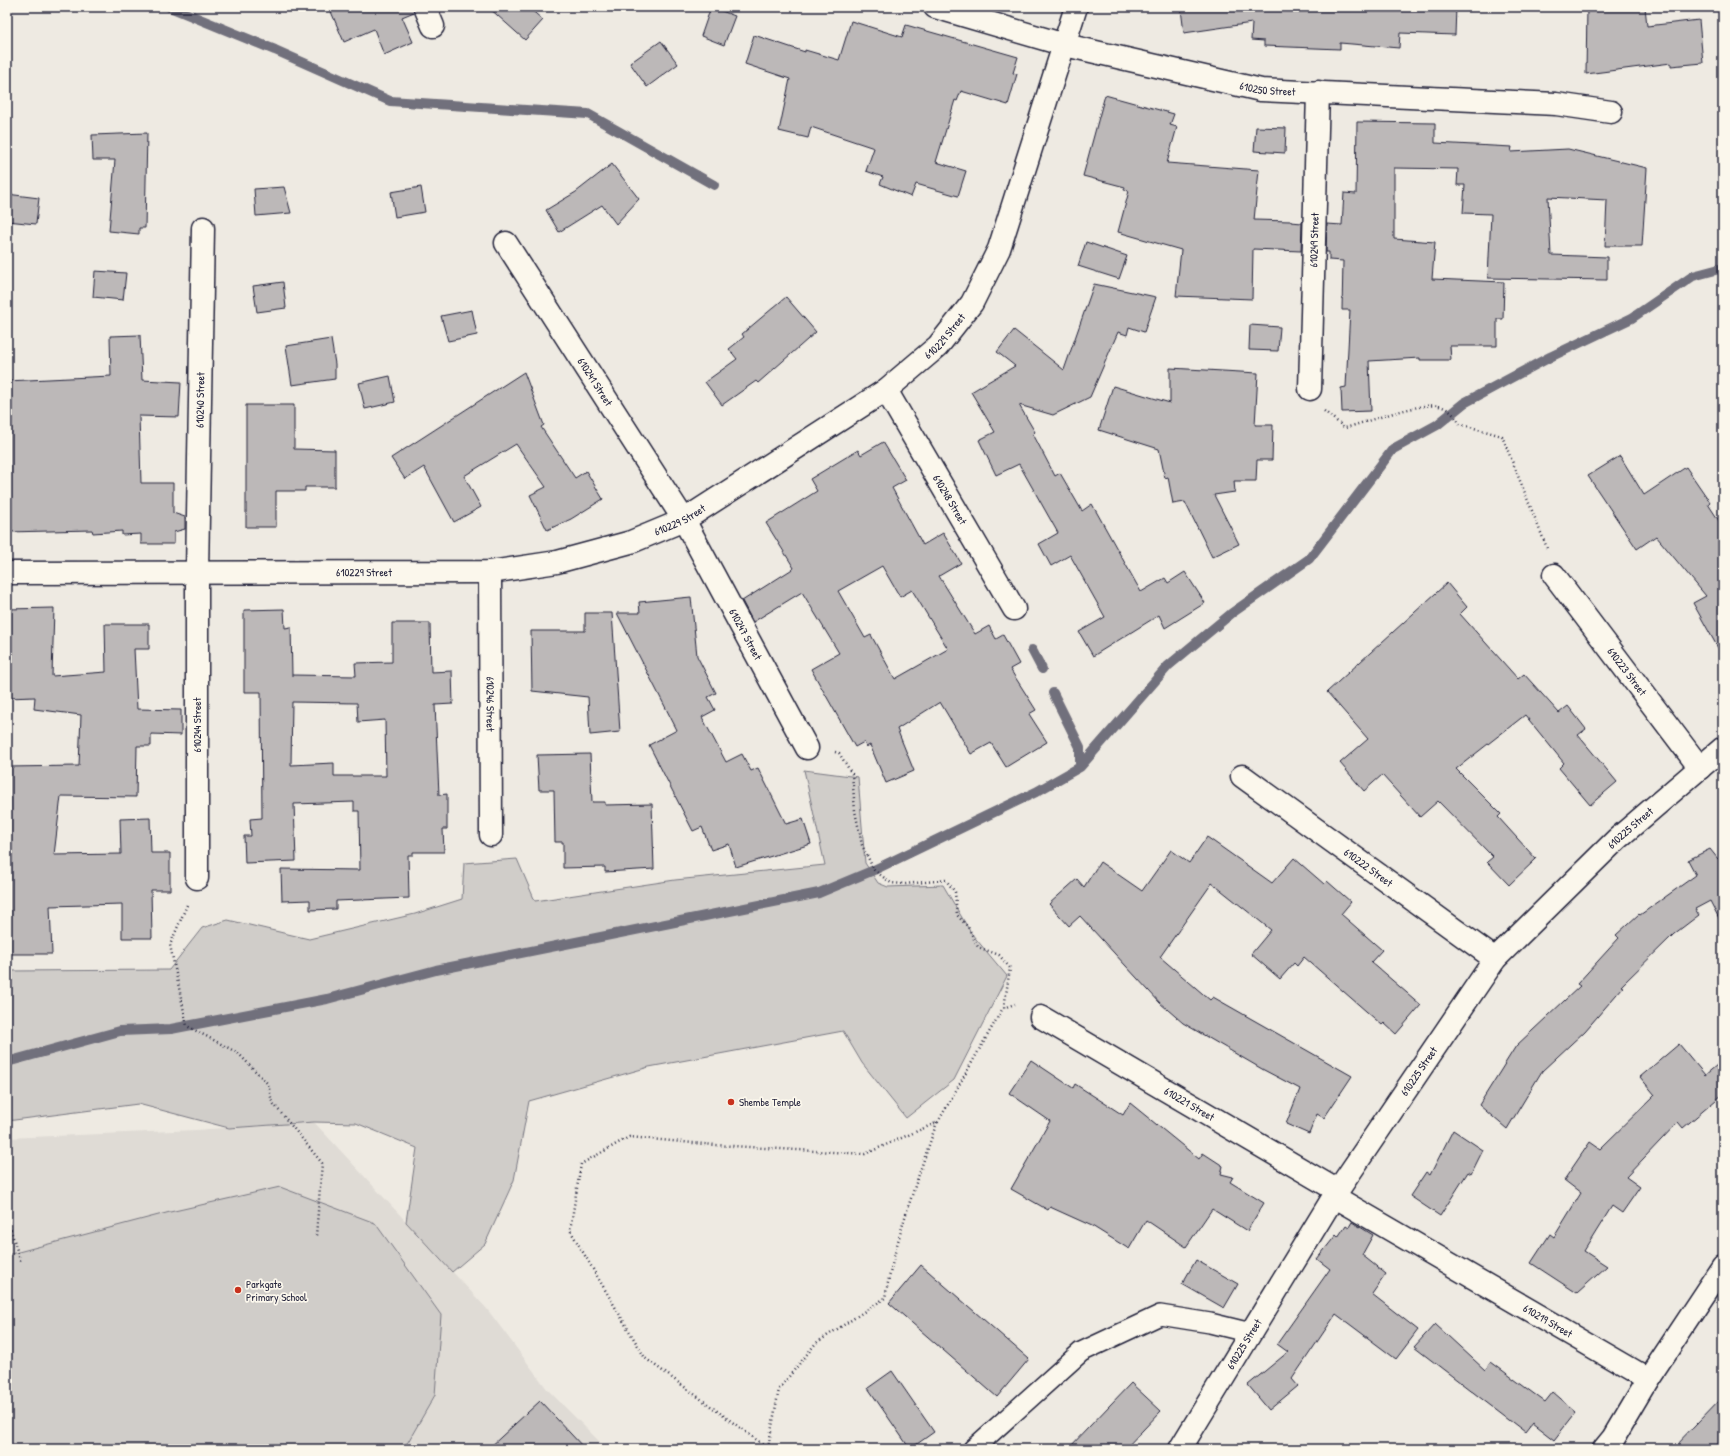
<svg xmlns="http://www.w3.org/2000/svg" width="1730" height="1456" font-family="'Patrick Hand',sans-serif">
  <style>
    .built { fill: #dfdbd5 }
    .green { fill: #d0cdc9; stroke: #797882 }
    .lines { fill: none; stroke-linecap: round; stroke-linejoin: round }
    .stream { stroke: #716f7c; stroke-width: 10 }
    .building { fill: #bcb8b8; stroke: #22223b; fill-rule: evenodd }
    .lane-casing { stroke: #22223b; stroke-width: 22 }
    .street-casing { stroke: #22223b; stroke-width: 25 }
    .path { stroke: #22223b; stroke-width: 2.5; stroke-dasharray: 1 3; stroke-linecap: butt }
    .lane { stroke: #fbf7ec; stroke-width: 19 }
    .street { stroke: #fbf7ec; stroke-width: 22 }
    .poi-dot { fill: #c8321e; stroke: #fbf7ec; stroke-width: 1.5 }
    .labels { text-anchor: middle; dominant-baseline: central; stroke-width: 3.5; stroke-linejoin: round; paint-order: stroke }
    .street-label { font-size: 11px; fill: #22223b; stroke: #fbf7ec }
    .poi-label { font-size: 11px; fill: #22223b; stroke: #fbf7ec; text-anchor: start }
  </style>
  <rect width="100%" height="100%" fill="#eeeae2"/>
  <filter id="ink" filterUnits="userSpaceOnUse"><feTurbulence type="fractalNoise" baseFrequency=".025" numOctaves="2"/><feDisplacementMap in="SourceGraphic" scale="8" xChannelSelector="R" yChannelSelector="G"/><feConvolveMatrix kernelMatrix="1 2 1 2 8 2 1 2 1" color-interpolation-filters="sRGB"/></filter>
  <g filter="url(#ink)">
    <path class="built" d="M314 1122 487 1309 547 1389 607 1449H7V1138L196 1130Z"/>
    <path class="green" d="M804 770 858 777 865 863 878 883 888 887 943 885 971 933 1007 976 954 1080 906 1118 862 1063 843 1031 649 1067 529 1101 514 1180 485 1244 452 1272 406 1222 417 1148 356 1123 314 1122 229 1128 138 1104 7 1121V971L169 970 202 928 228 920 309 939 415 914 462 899 464 863 517 859 535 901 675 880 825 865Z
      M280 1187 375 1223 441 1315 435 1395 408 1442 400 1449H7V1255L170 1212Z"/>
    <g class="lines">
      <path class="stream" d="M170 7 275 50 390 101 588 114 714 185
        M1032 650 1042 669
        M1053 693 1080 747V767
        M7 1062 120 1031 171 1029 327 999 436 970 819 893 874 870 1036 792 1080 767 1168 666 1232 613 1309 559 1393 449 1437 425 1464 403 1550 357 1632 318 1693 276 1723 268"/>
    </g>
    <path class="building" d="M329 7H413L414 12 402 17 413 42 384 55 374 29 344 42Z
      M488 7H528L543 20 525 40Z
      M711 7 735 16 724 45 701 36Z
      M1194 7H1456L1455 35 1400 33 1399 48 1340 43V49L1264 46V41L1251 40 1252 23 1184 33 1181 9Z
      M1587 7H1645L1647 26 1699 20 1703 63 1671 66V63L1586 74Z
      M851 21 902 37 906 25 1018 57 1013 73 1017 74 1008 105 961 91 957 101 955 100 936 162 966 171 958 196 916 184 911 197 880 184 883 177 866 171 874 148 811 127 808 138 779 131 790 79 745 64 754 35 805 52V50L839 60Z
      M661 41 678 64 647 87 630 63Z
      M1105 95 1174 114 1170 125 1177 127 1167 163 1259 170 1254 220 1291 221V222L1302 223 1301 251 1253 249 1252 299 1176 296 1181 250 1118 232 1129 191 1124 190 1125 187 1083 176Z
      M1357 122 1435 123V143L1512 147 1511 152 1568 149 1647 168 1642 246H1605L1607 200 1548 197 1551 255 1607 257V280L1488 278 1491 214 1463 213 1465 185H1457L1458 169 1394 168V239L1435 242 1432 279 1504 282 1503 319H1497V346H1450L1451 360H1420V358L1369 361 1371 411 1342 412 1341 388 1346 387 1350 310H1342L1343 261 1329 260V252H1326L1327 224 1342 225 1344 193 1356 194Z
      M1256 127 1286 128 1285 153 1254 151Z
      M147 133 145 228H139V234L109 231 115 160H93L92 135Z
      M612 164 639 199 616 224 602 205 559 232 546 210 576 192Z
      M284 187 291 213 256 216 254 189Z
      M421 187 425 212 395 217 391 192Z
      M7 194 39 198 36 224 7 221Z
      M1086 242 1127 256 1119 279 1078 266Z
      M95 271 126 273 123 300 93 297Z
      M283 282 286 308 257 312 253 286Z
      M1094 284 1156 297 1144 332 1129 327 1127 335 1118 332 1090 397 1053 415 1019 405 1035 432 1033 434 1055 476 1060 473 1082 511 1092 504 1141 592 1165 578 1168 583 1185 572 1205 603 1165 628 1159 615 1093 656 1079 632 1105 617 1070 555 1051 566 1039 544 1058 533 1019 464 996 475 979 440 995 432 971 392 1015 366 997 352 1014 330 1064 370Z
      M786 297 816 332 758 383 756 381 722 405 705 382 737 359 729 349 744 337 742 334Z
      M472 310 477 335 448 341 441 316Z
      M1250 325 1280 327 1278 351 1249 350Z
      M140 335 142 380 181 382 179 417 139 416 141 483H173V513L185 517V529L174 532V544H141V534L122 535V531L93 533 92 530 7 532V381L111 376 110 336Z
      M331 339 335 364V379L292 385 286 346Z
      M1170 368 1258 373 1255 425H1273L1272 460H1257L1256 481H1234L1235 492 1214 495 1239 544 1212 557 1185 502 1173 504 1168 477 1165 478 1159 449 1099 430 1113 386 1170 403Z
      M524 372 544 425 541 427 575 478 586 471 603 499 571 519 547 530 530 495 546 487 516 444 464 476 481 507 454 522 424 467 405 479 391 458Z
      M390 376 395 402 365 409 359 383Z
      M246 405H294V449L335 450V487H305V491H276V527H246Z
      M883 442 906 480 892 488 923 545 943 533 961 563 939 576 975 634 989 626 996 639 1003 635 1019 664 1010 669 1036 710 1029 714 1047 742 1006 767 991 743 971 754 940 702 897 729 914 771 886 783 870 745 866 747 864 742 855 747 811 669 839 653 802 592 753 622 742 601 794 568 766 523 817 491 810 479 858 450 861 455ZM882 566 900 597 912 590 948 649 895 679 871 635 865 638 838 591Z
      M1620 456 1644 495 1686 467 1710 502 1708 504 1723 527V657L1693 603 1706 596 1656 536 1637 549 1588 476Z
      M1447 583 1467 607 1460 614 1518 679 1524 674 1559 713 1568 706 1586 729 1578 735 1617 782 1590 805 1559 768 1564 763 1525 715 1456 769 1501 814 1498 817 1536 859 1509 885 1487 862 1493 857 1438 801 1420 817 1382 775 1364 791 1340 763 1368 739 1327 692Z
      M691 597 697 656 716 693 708 697 715 710 702 717 726 762 742 754 751 771 758 768 786 824 803 819 811 844 736 867 729 844 711 850 702 827 693 831 649 745 677 730 617 613H640L639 602Z
      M54 608 52 676 106 672 105 624H149V649H134L137 709 181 710V735L151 734V746H137L136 797 61 796 54 855 121 854 120 819 150 818 151 853H170V890H151L152 938H122V904L50 906 52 954H7V767L79 766 81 715 34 709 35 697 7 698V609Z
      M284 609 285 628 291 627 292 675 356 676 355 663 392 662V623H430L431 672 452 671 453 704 435 705 439 795 447 794V829H443L444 852H413V855H408L409 898 336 901V909L310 910V900L282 901 281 869 360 870 359 811H354V802L294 804 296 861 245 863 244 836H251L250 819 262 818 261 692H244V610ZM292 702 357 703 358 722 385 720 386 776H334V763L291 765Z
      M585 613H612L620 732 590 735 588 697 532 691 531 631H585Z
      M590 754 592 802H605V805L652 804 654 869 605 872V867L563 868V842H555L554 790H539L537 755Z
      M1207 837 1272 883 1294 858 1324 884 1327 881 1351 902 1341 914 1382 950 1371 962 1421 1005 1396 1034 1384 1023 1382 1025 1304 957 1297 966 1294 963 1280 979 1251 954 1271 930 1212 883 1160 957 1210 1000 1213 997 1352 1076 1324 1118 1317 1114 1309 1134 1286 1124 1300 1089 1262 1069 1183 1023 1160 1003 1080 916 1069 926 1049 904 1077 879 1084 887 1100 862 1142 891 1171 850 1189 863Z
      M1710 849 1718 859 1723 855V926L1710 901 1695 909 1699 915 1674 934 1621 986 1623 987 1585 1031 1542 1071 1507 1129 1479 1105 1516 1046 1580 986 1577 984 1619 938 1616 935 1639 914 1640 915 1696 875 1688 860Z
      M1679 1044 1705 1075 1723 1060V1094L1683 1128 1678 1122 1626 1177 1640 1187 1622 1213 1612 1206 1584 1251 1607 1266 1577 1293 1531 1263 1550 1234 1554 1237 1581 1193 1564 1180 1590 1142 1600 1149 1655 1095 1640 1077Z
      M1031 1060 1073 1088 1075 1084 1123 1115 1130 1103 1199 1159 1203 1153 1223 1166 1221 1174 1233 1177 1230 1182 1264 1203 1247 1231 1212 1209 1186 1247 1146 1220 1129 1249 1092 1226 1050 1207 1048 1210 1011 1189 1050 1121 1009 1093Z
      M1453 1130 1483 1150 1471 1174 1468 1172 1440 1216 1410 1196 1426 1172 1430 1175Z
      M1352 1222 1373 1235 1362 1255 1386 1274 1372 1294 1418 1330 1396 1359 1336 1314 1292 1379 1298 1386 1269 1410 1248 1385 1288 1352 1277 1344 1330 1269 1317 1259 1336 1235 1338 1237 1346 1225 1349 1227Z
      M1196 1260 1238 1284 1224 1308 1182 1284Z
      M921 1265 1029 1359 997 1397 889 1303Z
      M1435 1324 1485 1370 1491 1362 1545 1402 1553 1392 1576 1412 1554 1440 1532 1423 1525 1432 1414 1347Z
      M892 1371 934 1432 910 1449 868 1388Z
      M1131 1383 1161 1411 1125 1449H1068Z
      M1723 1397V1449H1673Z
      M540 1401 585 1449H488Z"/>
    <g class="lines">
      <g class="lane-casing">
        <path id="lane" d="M973 1449 1081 1352 1160 1315 1210 1323 1251 1333"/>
      </g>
      <g class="street-casing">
        <g id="street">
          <path d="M425 7 433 26"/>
          <path id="s1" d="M935 7 1065 45 1261 90 1556 104 1611 112"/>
          <path id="s2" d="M506 243 684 520 807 748"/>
          <path id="s3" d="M1310 389 1318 92"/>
          <path id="s4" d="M886 390 1014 609"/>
          <path id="s5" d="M490 572 491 835"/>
          <path id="s6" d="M7 573 490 572 557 562 631 542 684 520 886 390 938 346 972 303 999 249 1076 7"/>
          <path id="s7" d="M1554 575 1700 768"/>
          <path id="s8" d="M1242 776 1495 959"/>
          <path id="s9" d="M197 878V573L203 228"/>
          <path id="s10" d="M1041 1017 1338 1191V1199L1648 1379 1723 1266"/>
          <path id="s11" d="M1180 1449 1336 1193 1495 959 1617 839 1723 748"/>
          <path d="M1604 1449 1613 1438 1648 1379"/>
        </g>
      </g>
      <path class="path" d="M1324 411 1345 428C1367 422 1419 402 1439 406 1449 408 1455 416 1460 424L1502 436 1547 548
        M835 752 839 753 852 774 855 811 862 845 874 870 891 883 905 884 946 880 955 892 957 915 968 927 978 947 999 955 1010 968 1004 1008
        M187 905 170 945 187 1026 238 1053 268 1084 272 1102 322 1163 316 1236
        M7 1218 21 1263
        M768 1448 779 1389 816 1343 885 1298C896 1237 917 1180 937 1122
        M769 1449 645 1358 570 1230 581 1164 629 1137 715 1145 865 1154 938 1122 1003 1008 1015 1004"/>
      <use href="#lane" class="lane"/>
      <use href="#street" class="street"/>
    </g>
  </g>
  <g class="poi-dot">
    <circle cx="731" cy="1102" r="4"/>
    <circle cx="238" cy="1290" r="4"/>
  </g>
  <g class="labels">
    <g class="street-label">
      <text stroke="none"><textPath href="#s1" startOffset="343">610250 Street</textPath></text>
      <text stroke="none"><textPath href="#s3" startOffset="149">610249 Street</textPath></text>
      <text stroke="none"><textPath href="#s6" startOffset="1005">610229 Street</textPath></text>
      <text stroke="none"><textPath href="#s2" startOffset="165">610241 Street</textPath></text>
      <text stroke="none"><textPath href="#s9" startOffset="478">610240 Street</textPath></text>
      <text stroke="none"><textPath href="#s4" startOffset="127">610248 Street</textPath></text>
      <text stroke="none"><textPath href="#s6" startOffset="681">610229 Street</textPath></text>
      <text stroke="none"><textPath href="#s6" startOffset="357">610229 Street</textPath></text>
      <text stroke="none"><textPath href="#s2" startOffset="459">610247 Street</textPath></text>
      <text stroke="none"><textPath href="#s7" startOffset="121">610223 Street</textPath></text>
      <text stroke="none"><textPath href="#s5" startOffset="132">610246 Street</textPath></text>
      <text transform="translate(197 725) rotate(-90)">610244 Street</text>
      <text stroke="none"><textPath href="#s11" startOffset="771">610225 Street</textPath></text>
      <text stroke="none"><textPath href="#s8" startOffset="156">610222 Street</textPath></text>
      <text stroke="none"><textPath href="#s11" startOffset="447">610225 Street</textPath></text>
      <text stroke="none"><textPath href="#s10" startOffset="172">610221 Street</textPath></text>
      <text stroke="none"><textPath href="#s10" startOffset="595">610219 Street</textPath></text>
      <text stroke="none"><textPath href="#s11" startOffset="123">610225 Street</textPath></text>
    </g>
    <g class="poi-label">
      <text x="739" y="1102">Shembe Temple</text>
      <text x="246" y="1284">Parkgate<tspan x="246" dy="13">Primary School</tspan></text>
    </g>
  </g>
  <rect width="1730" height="1456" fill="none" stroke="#fbf7ec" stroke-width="24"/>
  <rect x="12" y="12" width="1706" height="1432" fill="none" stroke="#22223b" stroke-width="1.5" filter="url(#ink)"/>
</svg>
